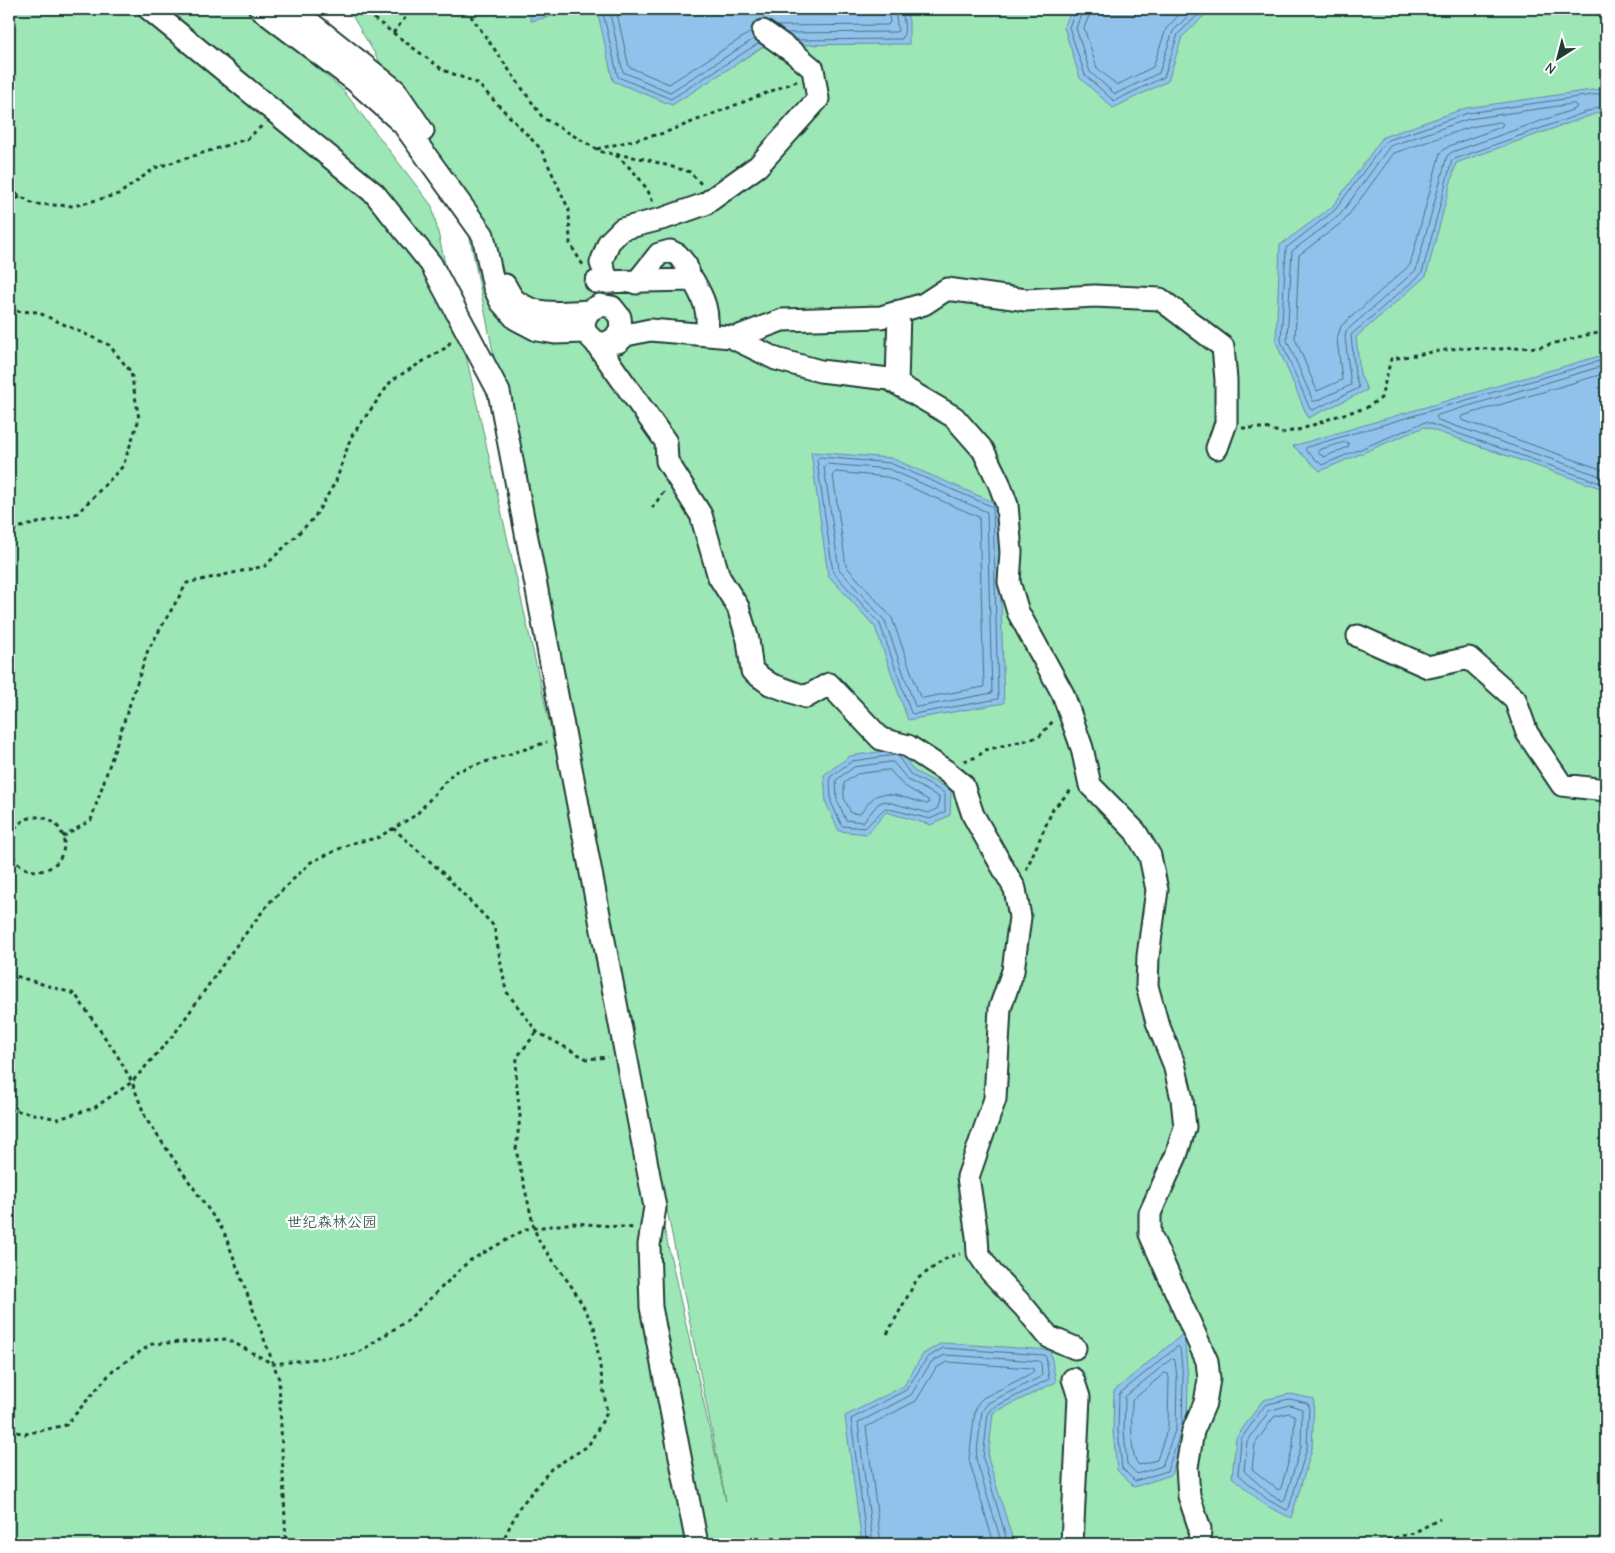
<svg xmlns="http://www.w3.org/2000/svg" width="1615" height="1553" font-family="'Comic Neue','LXGW WenKai TC',sans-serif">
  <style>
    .green { fill: #9de6b6; stroke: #5e9275 }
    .water { fill: #90c2ec; stroke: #638da2 }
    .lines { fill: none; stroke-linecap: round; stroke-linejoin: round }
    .shore { stroke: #4c727e; stroke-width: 1 }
    .minor-casing { stroke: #1f3d34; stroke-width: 25 }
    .path { stroke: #1f3d34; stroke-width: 3; stroke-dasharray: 4 4; stroke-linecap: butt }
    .minor { stroke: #fff; stroke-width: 21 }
    .labels { text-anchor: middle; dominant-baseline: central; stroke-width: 4.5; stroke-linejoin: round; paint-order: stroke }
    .park-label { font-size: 15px; fill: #385f4e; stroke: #fff }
  </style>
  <rect width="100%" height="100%" fill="#fff"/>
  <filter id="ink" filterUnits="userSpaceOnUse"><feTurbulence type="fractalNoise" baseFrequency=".02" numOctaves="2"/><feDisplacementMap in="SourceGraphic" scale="10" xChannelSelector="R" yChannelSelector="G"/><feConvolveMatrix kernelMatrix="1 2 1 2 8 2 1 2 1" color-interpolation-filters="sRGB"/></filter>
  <g filter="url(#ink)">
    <path class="green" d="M9 9H248L343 90 432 206 726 1501 462 199 348 9H1606V1544H9Z"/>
    <path class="water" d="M529 9H584L531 21Z
      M597 9H906L909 21V44L766 45 672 105 613 81Z
      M1072 9H1215L1208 12 1182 37 1168 81 1113 108 1080 78 1064 27Z
      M1606 88V110L1456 163 1426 276 1356 337 1360 374 1367 390 1308 418 1276 342 1280 245 1332 207 1383 137 1466 108Z
      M1606 354V490L1424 427 1320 471 1293 446Z
      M811 452 891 458 998 504 1004 703 908 720 875 627 828 575Z
      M898 749 914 771 951 790 950 815 931 825 886 812 867 834 839 831 826 803 824 775 850 756Z
      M1184 1333 1188 1378 1187 1430 1171 1475 1134 1487 1117 1470 1113 1432 1114 1391Z
      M942 1343 1050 1350 1056 1382 993 1413 988 1458 1014 1544H862L845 1416 904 1386 923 1354Z
      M1290 1394 1314 1399 1312 1449 1291 1518 1265 1505 1232 1477 1236 1438 1263 1400Z"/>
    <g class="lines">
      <path class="shore" d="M602 9 618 77 671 99 759 43
        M609 9 623 72 670 92 754 39
        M616 9 629 67 669 84 751 32
        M1076 9 1069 27 1085 75 1114 101 1164 77 1178 34 1204 9
        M1083 9 1076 28 1090 72 1115 94 1159 73 1173 31 1195 9
        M1090 9 1089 16 1084 28 1097 68 1117 85 1153 67 1166 29 1184 9
        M776 26 888 25 890 22 888 9
        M787 33 896 32 898 31 895 9
        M796 40 902 39C907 29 903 19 902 9
        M1606 93 1468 113 1386 141 1335 210 1286 248 1281 341 1310 409 1313 410 1359 388 1355 375 1351 335 1422 273 1452 160 1606 105
        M1574 104 1577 106 1575 109 1452 152 1447 156 1416 270 1346 331 1345 338 1351 385 1316 401H1313L1287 340 1292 251 1340 215 1390 146 1469 119Z
        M1500 122 1503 124 1501 127 1449 146 1440 153 1410 265 1341 326 1337 339 1342 380 1317 391 1295 338 1299 255 1345 220 1394 153 1471 127Z
        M1606 359 1307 447 1305 450 1322 465 1425 422 1606 485
        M1606 365 1438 415 1436 417 1438 420 1606 478
        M1606 373 1462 416 1461 418 1462 420 1606 471
        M1346 442 1349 444 1348 447 1324 457 1318 453 1319 450Z
        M820 457 890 463 993 507 998 699 914 714 911 713 880 624 833 572 817 460Z
        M827 464 889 469 987 512 992 693 918 707 915 706 885 621 839 569 824 467Z
        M836 472 887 477 979 517 984 687 923 698 920 697 892 618 846 566 833 475Z
        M895 755 852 761 830 777 831 802 842 826 865 828 885 808 930 819 945 812V793L911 775 897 755
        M893 762 908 780 939 797 938 808 929 813 884 801 878 804 863 822 846 820 837 800 836 780 854 767Z
        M890 770 903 785 928 800 929 803 927 804C914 801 888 790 876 796 870 800 865 808 860 814L851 813 844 798V783L857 774Z
        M1173 1358 1175 1360 1177 1378 1176 1428 1162 1466 1137 1474 1127 1464 1124 1431 1125 1397Z
        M1165 1373 1168 1374 1169 1378 1168 1427 1157 1460 1139 1465C1129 1457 1132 1414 1132 1401Z
        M1290 1399 1307 1403 1309 1405 1307 1448 1289 1508 1287 1510 1268 1500 1238 1474 1241 1439 1265 1405Z
        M1290 1405 1302 1409 1301 1447 1285 1499 1283 1501 1271 1495 1244 1471 1247 1442 1269 1411Z
        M1290 1413 1295 1416 1293 1446 1281 1488 1278 1490 1252 1469 1255 1444 1274 1417Z
        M1181 1432 1167 1471 1135 1481 1122 1468 1118 1431 1119 1394 1178 1346 1180 1348 1183 1378 1182 1427
        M867 1544 851 1419 906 1390 927 1358 943 1348 1044 1355 1046 1357 1049 1379 991 1409 988 1413 983 1458 1008 1544
        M873 1544 858 1423 911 1395 931 1362 945 1355 1039 1361 1041 1363 1042 1376 988 1403 982 1411 976 1459 1002 1544
        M881 1544 866 1427 916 1401 936 1368 947 1362 1031 1368 1034 1370 1032 1373 983 1398 978 1403 975 1411 969 1460 994 1544"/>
      <g class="minor-casing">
        <path id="minor" d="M149 9 375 194 431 264 499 392 655 1207 649 1245 651 1307 697 1544
          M260 9 355 81 403 124 483 235 494 287 501 302 516 319 537 330 555 333 585 332
          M293 9 395 90 423 131
          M596 282 693 280C704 299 710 312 706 335
          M609 283 601 263 609 242 622 229 665 218 705 204 758 166 818 99 813 69 794 53 763 31
          M636 283 659 254 670 251 678 255 686 265 691 280
          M505 285C508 290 511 297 516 301 536 317 565 312 589 311
          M734 338 782 320 881 317 924 304 947 289 1026 300 1094 296 1160 299 1223 347 1226 380V423L1217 448
          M595 342 666 442 667 461 701 515 719 577 738 607 748 640 752 671 770 684 806 697 829 684 881 739 908 746 946 771 963 785 973 815 1015 889 1020 917 1013 971 1000 1008 995 1099 968 1177 977 1236 978 1253 991 1272 1025 1308 1049 1337 1075 1348
          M608 342 614 339 621 329 620 317 612 307 600 305 589 311 584 321 585 332 595 342 602 343 618 342 626 335 650 330 731 337 776 359 820 371 889 379 954 417 983 450 999 483 1007 505 1011 552 1009 582 1018 612 1063 694 1082 748 1090 785 1135 831 1150 856 1157 890 1148 956 1147 986 1157 1022 1174 1064 1182 1099 1185 1127 1176 1156 1150 1213V1234L1207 1361 1209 1379 1205 1403 1193 1431 1187 1467 1189 1496 1200 1529 1199 1544
          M897 384 899 311
          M1358 636 1428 667 1469 658 1515 699 1527 733 1562 785 1606 790
          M1072 1544 1079 1397 1073 1379"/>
      </g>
      <path class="path" d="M361 9 443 70 477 83 541 149 569 210 570 244 583 265
        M466 9 543 118 602 152 645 159 690 172 702 185
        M393 33 412 9
        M597 149 664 133 797 81
        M616 155C631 168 647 184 653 203
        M9 189 33 204 74 206 119 194 155 168 247 139 264 124
        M9 202 20 197
        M9 311 37 312 109 345 131 372 139 419 123 466 78 513 9 530
        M1242 428H1265L1282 433 1302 429 1340 415 1366 408 1381 398 1391 359 1458 348 1497 349 1540 347 1586 335 1606 332
        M652 508 665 490
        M964 761 977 757 985 750 1039 737 1053 721
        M10 844a27 27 0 1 1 54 0a27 27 0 1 1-54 0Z
        M393 828 444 874 494 926 506 991 537 1032 587 1059 608 1057
        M63 837 91 820 148 650 187 583 265 566 314 518 336 481 351 437 392 380 447 347 451 341
        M1026 870 1053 809 1073 788
        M9 974 75 994 117 1055 132 1082 146 1119 224 1232 279 1379 286 1544
        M9 1109 58 1119 94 1108 132 1082 175 1033 233 950 269 903 311 862 352 843 377 838 416 815 454 772 547 742
        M887 1334 917 1279 948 1257 960 1254
        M9 1430 25 1434 66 1425 113 1370 152 1344 227 1339 273 1364 356 1354 408 1320 469 1261 526 1229 574 1223 635 1228
        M501 1544 519 1508 551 1469 588 1446 607 1413 594 1326 574 1290 539 1241 534 1228 516 1150 520 1116 516 1078 517 1057 537 1032
        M1371 1544 1413 1533 1440 1519"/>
      <use href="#minor" class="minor"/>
    </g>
  </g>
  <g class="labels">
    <g class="park-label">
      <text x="332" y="1222">世纪森林公园</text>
    </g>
  </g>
  <rect width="1615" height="1553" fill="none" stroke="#fff" stroke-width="30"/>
  <rect x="15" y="15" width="1585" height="1523" fill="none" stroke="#1f3d34" stroke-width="2" filter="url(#ink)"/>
  <g transform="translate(1558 58) rotate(216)" stroke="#ffffff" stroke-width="4" paint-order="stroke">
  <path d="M0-4L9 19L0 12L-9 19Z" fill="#1f3d34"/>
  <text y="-8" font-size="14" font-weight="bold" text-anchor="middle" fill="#1f3d34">N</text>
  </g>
</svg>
